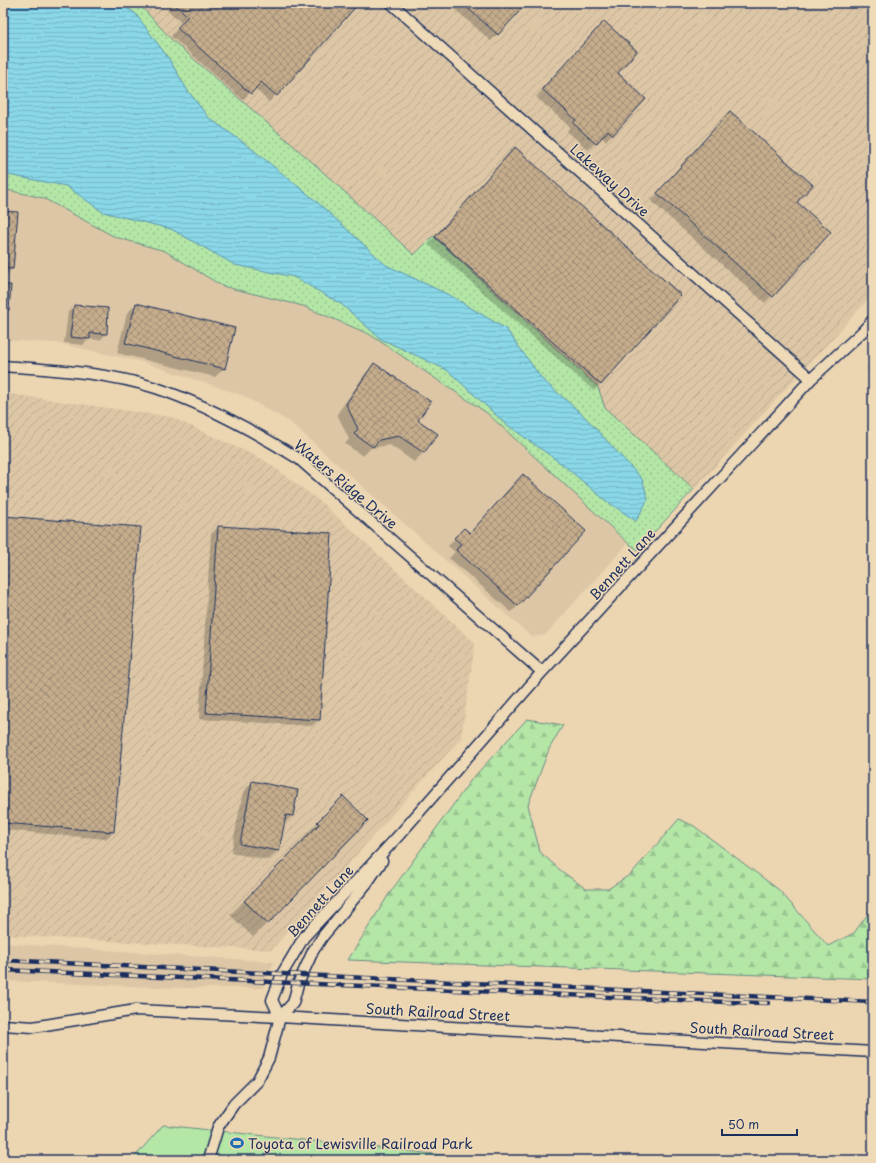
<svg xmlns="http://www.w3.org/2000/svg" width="876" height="1163" font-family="'Playpen Sans',sans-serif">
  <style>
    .built { fill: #dcc6a5 }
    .industrial { fill: url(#industrial-furrows) }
    .grass { fill: url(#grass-dots); stroke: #688a82 }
    .forest { fill: url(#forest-firs); stroke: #688a82 }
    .garden { fill: #b4e6a6; stroke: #688a82 }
    .water { fill: url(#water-rules); stroke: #5d94b0 }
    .shadow { fill: #0003 }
    .building { fill: url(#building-cross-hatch); stroke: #1b2f5e }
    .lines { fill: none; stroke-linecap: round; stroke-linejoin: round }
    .tertiary-casing { stroke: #1b2f5e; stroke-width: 13 }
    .tertiary { stroke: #efdab8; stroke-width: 10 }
    .rail-casing { stroke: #1b2f5e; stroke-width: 4.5 }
    .rail { stroke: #efdab8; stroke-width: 3; stroke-dasharray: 9; stroke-linecap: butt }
    .labels { text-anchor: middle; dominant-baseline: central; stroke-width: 3; stroke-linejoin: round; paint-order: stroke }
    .street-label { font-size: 14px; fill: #1b2f5e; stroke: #efdab8 }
    .poi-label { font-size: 14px; fill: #1b2f5e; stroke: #efdab8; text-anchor: start }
  </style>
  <defs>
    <pattern id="industrial-furrows" width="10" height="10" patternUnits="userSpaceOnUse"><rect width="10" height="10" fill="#dcc6a5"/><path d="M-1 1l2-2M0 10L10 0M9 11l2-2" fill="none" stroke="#bcaa90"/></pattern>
    <pattern id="grass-dots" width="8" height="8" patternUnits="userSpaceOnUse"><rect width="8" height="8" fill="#b4e6a6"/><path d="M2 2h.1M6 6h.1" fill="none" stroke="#9ac691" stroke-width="1.8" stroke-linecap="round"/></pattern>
    <pattern id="forest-firs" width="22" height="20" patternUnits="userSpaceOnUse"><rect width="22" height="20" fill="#b4e6a6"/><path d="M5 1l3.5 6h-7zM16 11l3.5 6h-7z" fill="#9ac691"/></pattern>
    <pattern id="water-rules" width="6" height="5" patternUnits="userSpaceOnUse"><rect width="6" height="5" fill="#89d7e7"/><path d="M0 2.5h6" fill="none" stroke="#76b9c9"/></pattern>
    <pattern id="building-cross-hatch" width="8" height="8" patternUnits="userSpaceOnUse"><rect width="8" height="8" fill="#c5ad8c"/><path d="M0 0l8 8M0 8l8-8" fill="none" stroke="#9f8d76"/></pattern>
  </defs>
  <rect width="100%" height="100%" fill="#ecd5b1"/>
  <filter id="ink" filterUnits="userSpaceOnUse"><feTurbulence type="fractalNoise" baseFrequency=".025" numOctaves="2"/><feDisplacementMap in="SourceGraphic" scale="8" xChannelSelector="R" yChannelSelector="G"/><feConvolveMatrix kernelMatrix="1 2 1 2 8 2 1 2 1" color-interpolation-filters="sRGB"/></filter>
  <g filter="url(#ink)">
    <path class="built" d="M3 189 43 198 115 237 165 251 222 286 303 306 369 334 487 413 628 543 545 635 532 637 290 422 242 395 142 362 57 343 3 340Z
      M3 943 274 962 263 988H183L3 981Z"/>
    <path class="industrial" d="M138 3H873V294L694 489 604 408 598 387 433 237 414 256 312 162 172 40Z
      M3 393 171 417 264 460 321 502 475 643 461 738 271 950 3 935Z"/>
    <path class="grass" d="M3 3H138L172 40 312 162 414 255 433 236 598 387 605 408 694 489 638 550 628 543 487 413 369 334 303 306 222 286 165 251 115 237 43 198 3 189Z"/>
    <path class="forest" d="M527 719 563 725 549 749 528 805 540 852 560 870 586 889H608L631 874 679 819 694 826 779 890 828 946 854 933 873 907V979L348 960 389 894 471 780Z"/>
    <path class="garden" d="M163 1125 490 1160H132Z"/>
    <path class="water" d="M3 3H118L135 13 169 59 188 91 209 118 247 145 315 200 386 265 451 296 506 329 542 379 584 416 642 479 648 499 636 521 605 500 562 464 506 424 447 370 381 339 341 304 294 277 235 265 171 229 103 212 66 186 3 174Z"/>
    <path class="shadow" d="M173 3H355L269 102 254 88 243 100 171 36 182 23 167 10Z
      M448 3H525L491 41Z
      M859 3H873V15Z
      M597 29 612 134 606 141 601 137 588 150 567 131 570 127 536 97Z
      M723 120 796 202 829 232 765 303 651 201Z
      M508 155 680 295 594 391 428 244Z
      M3 212 12 269 5 277 3 304Z
      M136 304 224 368 215 377 117 353 127 313Z
      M74 306 106 334 100 340 89 339 83 345 64 343 68 312Z
      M873 362V375L866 369Z
      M374 364 417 421 423 453 414 462 390 445 371 448 363 456 345 444 349 439 337 414 365 374Z
      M3 517 113 832 106 839 3 830Z
      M218 527 319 719 312 726 199 719 211 534Z
      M457 536 518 606 511 612 449 558 455 552 448 546Z
      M252 782 292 816 283 825 278 850 269 860 231 853 243 792Z
      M343 797 367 820 253 937 230 915 306 838 304 837Z"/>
    <path class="building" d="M173 3H359L277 96 261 82 251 94 177 28 188 16Z
      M462 3H527L498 35Z
      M604 21 637 51 618 73 646 99 613 135 608 130 596 144 573 123 576 120 542 89Z
      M730 111 813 185 797 202 831 232 773 297 657 193Z
      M515 147 681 295 601 385 435 237Z
      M3 211 18 212 13 269 3 268Z
      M3 285H11L9 310H3Z
      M136 303 235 328 225 369 125 343Z
      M74 305 108 308 107 334 90 333V339L70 337Z
      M374 363 431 402 418 420 438 434 424 453 399 436 379 440 373 447 354 434 358 429 346 404Z
      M523 474 586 531 518 606 456 550 461 544 454 538 464 528 470 533Z
      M3 516 141 527 114 832 3 823Z
      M218 526 332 533 320 720 206 713Z
      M252 781 298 790 293 816 286 815 279 851 240 844Z
      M343 796 368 820 268 924 244 901 319 824 317 822Z"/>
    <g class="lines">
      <g class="tertiary-casing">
        <path id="tertiary" d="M391 3 811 379
          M3 366C54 370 107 372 156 388 207 405 254 431 299 459L542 672
          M280 1017 272 1000 282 974 304 937 400 834 542 672 811 379 862 332 873 320
          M3 1025 33 1027 136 1010 280 1017 873 1052
          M208 1160 218 1127 234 1104 257 1081 269 1058 280 1017 293 1003 298 984 313 951 323 936 367 883 382 861"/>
      </g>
      <use href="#tertiary" class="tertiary"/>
      <g class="rail-casing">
        <path id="rail" d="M3 960 282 974 873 1002
          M3 970 726 1002 768 1003"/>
      </g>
      <use href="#rail" class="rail"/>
    </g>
  </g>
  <defs>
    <g id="stadium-bare" transform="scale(1.08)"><path d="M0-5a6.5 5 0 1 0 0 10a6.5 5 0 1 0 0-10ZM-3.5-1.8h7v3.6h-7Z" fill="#1f6fb2" stroke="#efdab8" stroke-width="2.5" paint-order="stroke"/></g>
  </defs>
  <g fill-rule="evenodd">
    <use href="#stadium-bare" x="237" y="1143"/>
  </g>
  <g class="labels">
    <g class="street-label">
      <text transform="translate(610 180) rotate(42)">Lakeway Drive</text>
      <text transform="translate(346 484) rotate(40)">Waters Ridge Drive</text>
      <text transform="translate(622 564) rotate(-48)">Bennett Lane</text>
      <text transform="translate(320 901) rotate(-48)">Bennett Lane</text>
      <text transform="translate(438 1012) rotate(3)">South Railroad Street</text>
      <text transform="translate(762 1031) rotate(3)">South Railroad Street</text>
    </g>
    <g class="poi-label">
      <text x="248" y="1143">Toyota of Lewisville Railroad Park</text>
    </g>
  </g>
  <rect width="876" height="1163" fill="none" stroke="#efdab8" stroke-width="16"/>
  <rect x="8" y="8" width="860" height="1147" fill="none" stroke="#1b2f5e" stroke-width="1.5" filter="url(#ink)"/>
  <path d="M722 1129v6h75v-6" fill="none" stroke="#1b2f5e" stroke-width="2"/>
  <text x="728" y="1129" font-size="12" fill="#1b2f5e" stroke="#efdab8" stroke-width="3" paint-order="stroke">50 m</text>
</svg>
